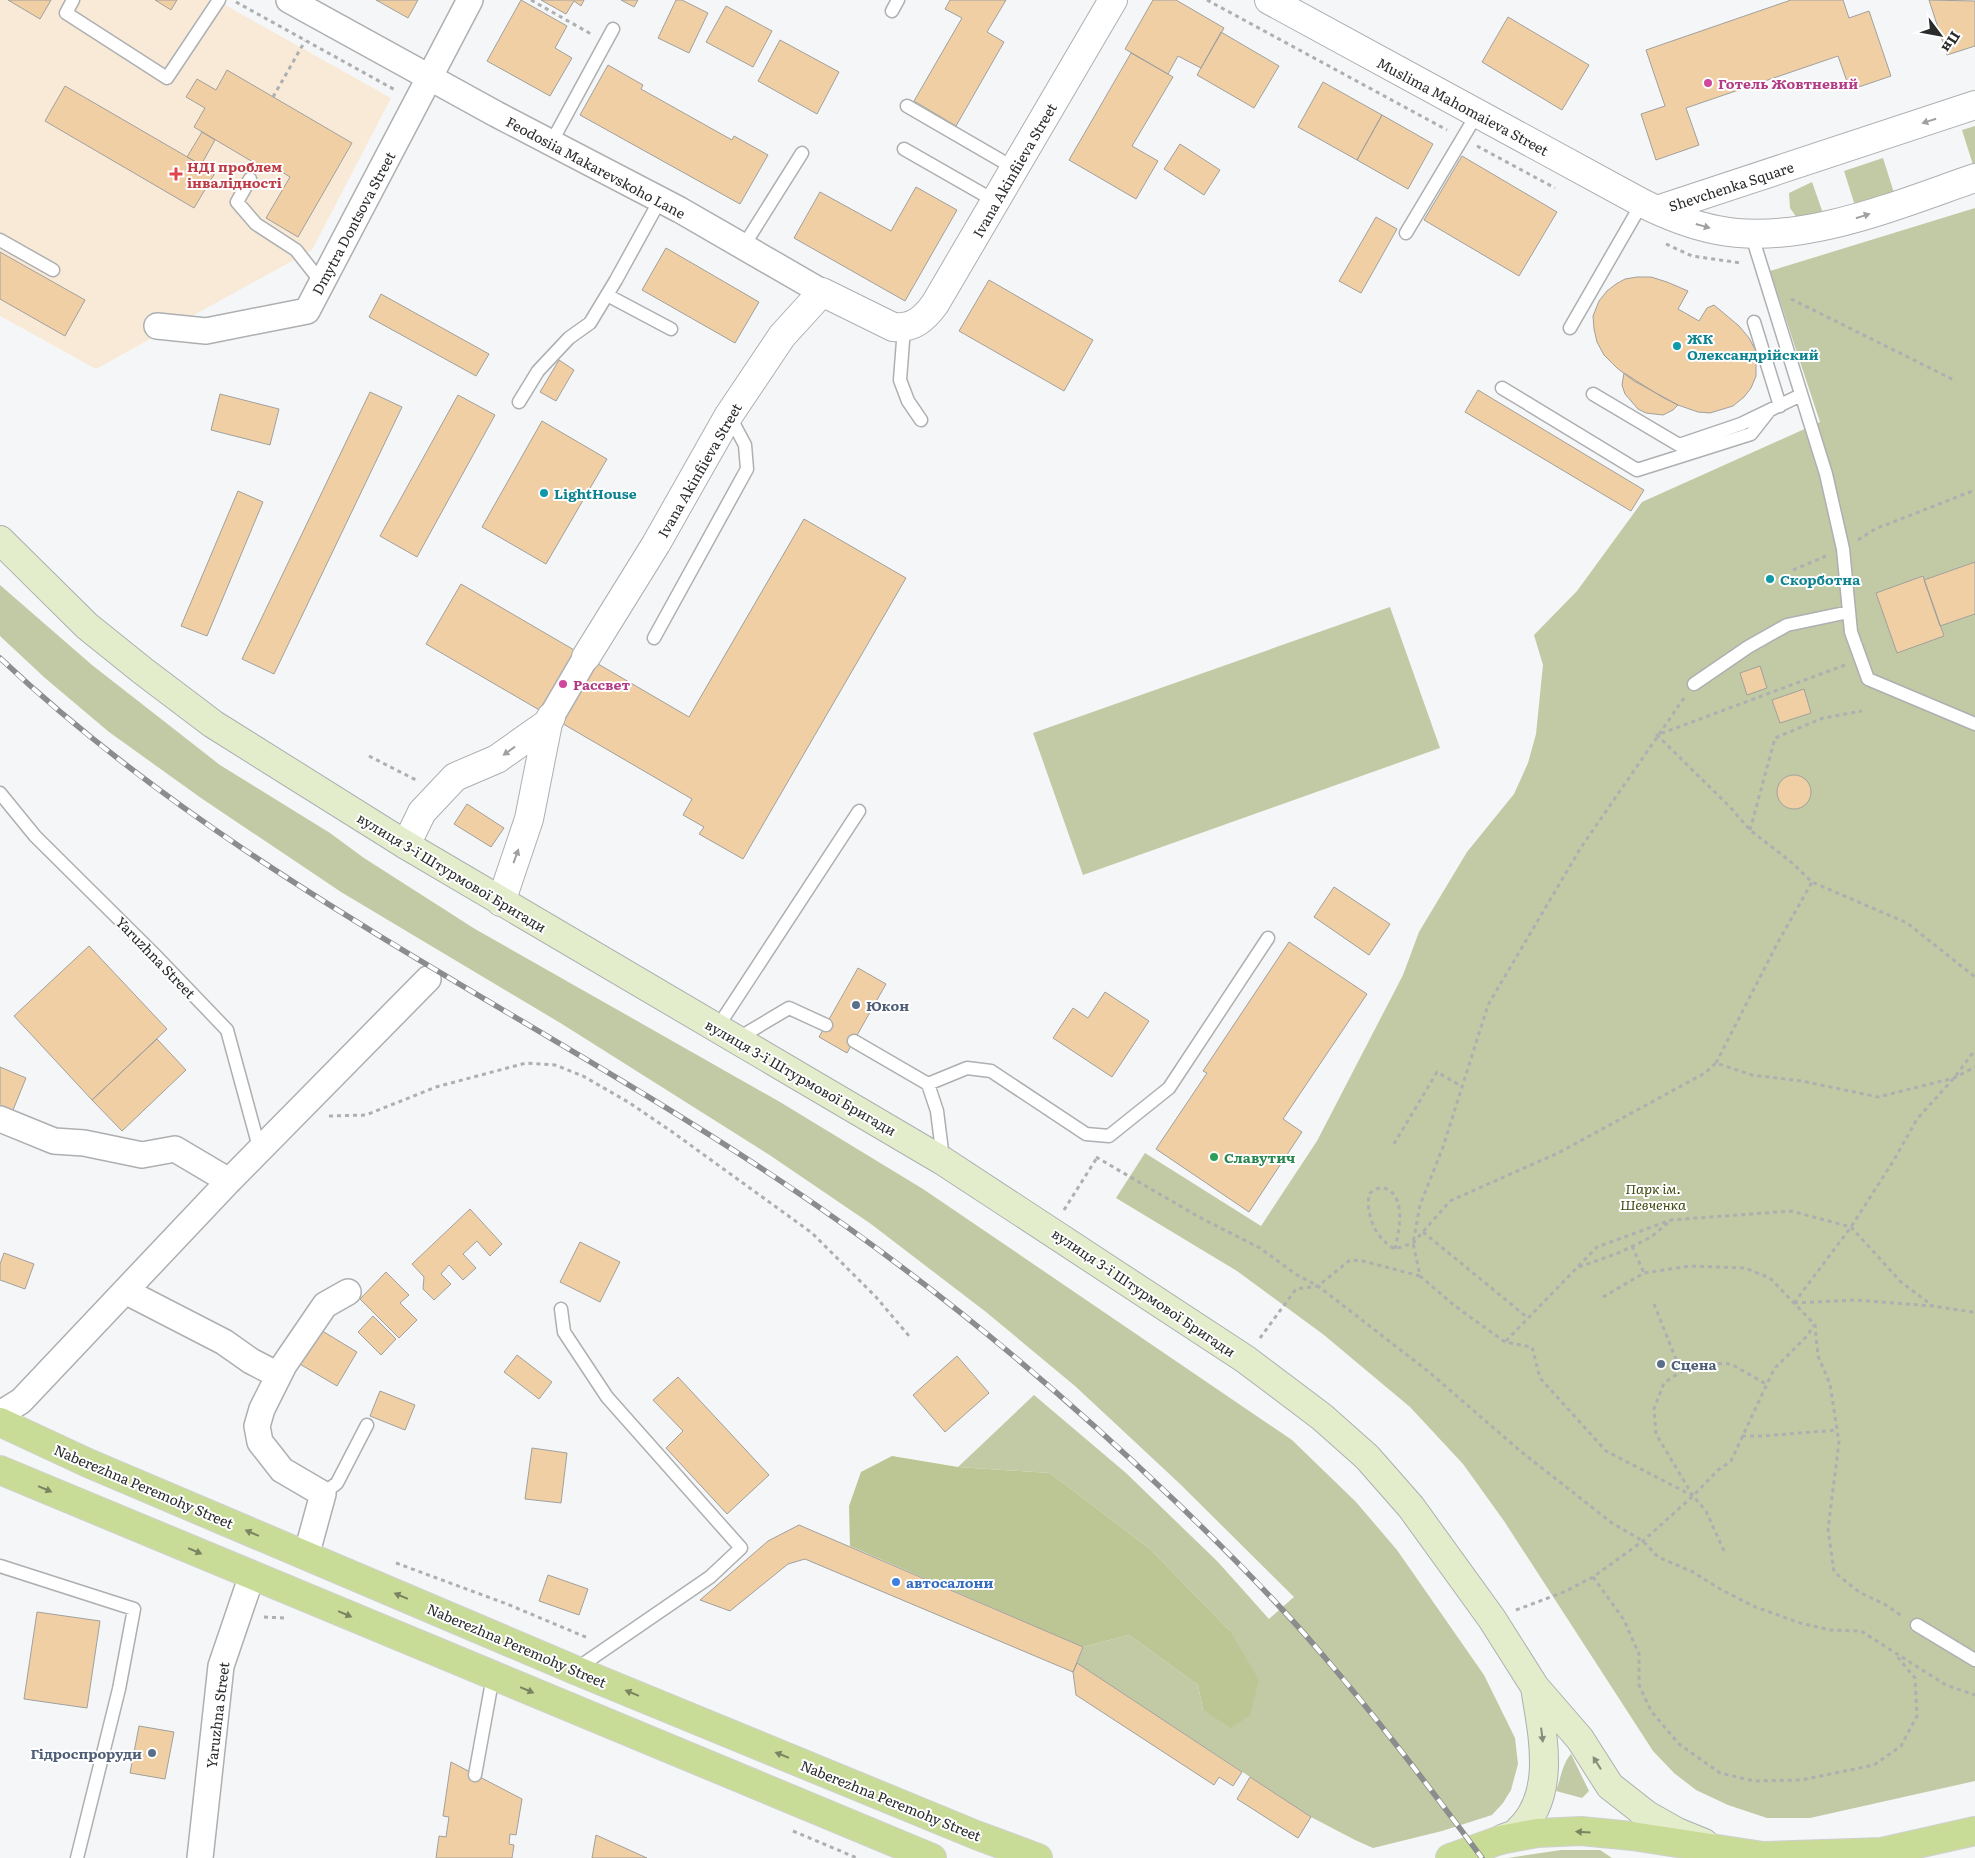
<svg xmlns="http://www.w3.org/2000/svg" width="1975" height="1858" font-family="Literata,serif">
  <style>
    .medical { fill: #f9ead7 }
    .green { fill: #c2caa5 }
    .forest { fill: #bcc594 }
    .building { fill: #f0cfa5; stroke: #a1a09d }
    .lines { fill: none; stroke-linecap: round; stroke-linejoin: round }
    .service-casing { stroke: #adafb1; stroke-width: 15 }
    .minor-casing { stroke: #adafb1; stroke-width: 28 }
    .tertiary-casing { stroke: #adafb1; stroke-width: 30 }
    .secondary-casing { stroke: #adafb1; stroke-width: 30 }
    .primary-casing { stroke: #d0d0d0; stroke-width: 30 }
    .path { stroke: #adafb0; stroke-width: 3; stroke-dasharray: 4 4; stroke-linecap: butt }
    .service { stroke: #fff; stroke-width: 12 }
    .minor { stroke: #fff; stroke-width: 25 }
    .tertiary { stroke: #fff; stroke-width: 28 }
    .secondary { stroke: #e4edcb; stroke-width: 28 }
    .primary { stroke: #c9dc97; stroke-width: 28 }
    .rail-casing { stroke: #8a8c8d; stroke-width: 5.5 }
    .rail { stroke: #fff; stroke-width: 4; stroke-dasharray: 11; stroke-linecap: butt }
    .oneway { fill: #9fa0a0 }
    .oneway2 { fill: #7a8461 }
    .oneway3 { fill: #878c7b }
    .hotel-dot { fill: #d1479c; stroke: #fff; stroke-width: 2 }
    .health-dot { fill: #e0444e; stroke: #fff; stroke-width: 2 }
    .culture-dot { fill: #0f9aa8; stroke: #fff; stroke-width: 2 }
    .service-dot { fill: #5c6f8a; stroke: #fff; stroke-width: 2 }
    .leisure-dot { fill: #2e9e5b; stroke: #fff; stroke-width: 2 }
    .shop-dot { fill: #3f7fe0; stroke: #fff; stroke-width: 2 }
    .labels { text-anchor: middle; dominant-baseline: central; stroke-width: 4; stroke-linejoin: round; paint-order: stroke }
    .hotel-label { font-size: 14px; font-weight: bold; fill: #b23c85; stroke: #fff; text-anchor: start }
    .street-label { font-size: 14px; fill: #2a2b2b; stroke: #fff }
    .health-label { font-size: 14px; font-weight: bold; fill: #be3a42; stroke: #fff; text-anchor: start }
    .culture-label { font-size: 14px; font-weight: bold; fill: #0d838f; stroke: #fff; text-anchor: start }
    .service-label { font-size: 14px; font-weight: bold; fill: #4e5e75; stroke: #fff; text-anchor: start }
    .leisure-label { font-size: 14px; font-weight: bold; fill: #27864d; stroke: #fff; text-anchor: start }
    .park-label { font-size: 14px; font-style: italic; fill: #444b14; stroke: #fff }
    .shop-label { font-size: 14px; font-weight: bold; fill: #366cbe; stroke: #fff; text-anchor: start }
  </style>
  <rect width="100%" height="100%" fill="#f4f6f8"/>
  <path class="medical" d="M0 0H216L391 98 312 250 96 369 0 316Z"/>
  <path class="green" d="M1975 126V168H1974L1962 130Z
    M1883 158 1895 196 1856 209 1844 171Z
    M1812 182 1825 219 1797 218 1790 208 1789 193Z
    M1975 208V1781L1810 1818H1767L1728 1805 1696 1790 1674 1773 1653 1751 1504 1521 1463 1464 1410 1407 1324 1335 1237 1271 1116 1198 1145 1153 1261 1226 1317 1141 1403 975 1419 932 1467 852 1514 794 1528 763 1536 734 1543 665 1534 635 1577 591 1642 502 1820 422 1770 271Z
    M0 585 92 665 220 765 330 833 364 858 475 929 780 1102 923 1189 1292 1440 1356 1502 1397 1550 1484 1675 1515 1738 1518 1764 1511 1790 1503 1803 1492 1815 1442 1831 1373 1848 1355 1840 1311 1817 1077 1663 1083 1647 1129 1635 1198 1685 1203 1710 1230 1631 1150 1549 1050 1473 958 1467 1034 1395 1126 1473 1218 1562 1269 1619 1294 1597 1179 1483 1075 1386 986 1312 871 1224 771 1156 562 1024 341 892 201 798 109 732 45 678 0 636Z
    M1390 607 1440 748 1083 875 1033 733Z
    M1571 1754 1589 1791 1582 1798 1556 1791C1561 1778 1562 1764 1571 1754Z
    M1561 1850H1600L1612 1858H1508Z"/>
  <path class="forest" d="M892 1456 958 1467 1050 1473 1150 1549 1230 1631 1259 1680 1250 1715 1231 1728 1203 1710 1198 1685 1129 1635 1083 1647 850 1546 849 1506 861 1472Z"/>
  <path class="building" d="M8 0H51L40 19Z
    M155 0H177L171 10Z
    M376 0H418L408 18Z
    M521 0 567 26 555 48 572 58 550 96 487 61Z
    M541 0H584L581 6 574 1 566 14Z
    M621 0H638L634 7Z
    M676 0H682L708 13 689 53 658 38Z
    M950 0H1006L987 32 1004 42 956 126 914 101 962 18 945 9Z
    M1153 0H1176L1224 28 1201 68 1178 56 1168 74 1125 49Z
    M1791 0H1843L1849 18 1869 11 1891 76 1850 90 1838 56 1686 108 1699 145 1656 160 1641 114 1665 106 1646 50Z
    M1929 0 1975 1V46L1947 55Z
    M726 6 772 31 753 67 706 42Z
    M1508 17 1589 65 1562 110 1482 62Z
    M1221 32 1279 66 1254 108 1197 75Z
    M780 40 839 72 817 114 758 81Z
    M1131 53 1173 77 1132 146 1158 161 1136 199 1069 160Z
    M608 65 643 85 641 89 732 140 734 136 768 155 740 204 580 115Z
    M227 70 352 143 298 237 266 218 290 177 276 168 273 174 194 127 205 108 186 97 197 79 216 90Z
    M1323 82 1382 115 1357 160 1298 127Z
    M65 86 215 173 194 208 45 121Z
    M1382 115 1433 144 1408 189 1357 160Z
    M202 132 215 140 201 165 187 157Z
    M1180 144 1220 170 1204 195 1164 169Z
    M1462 156 1557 212 1519 276 1424 220Z
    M916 187 957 210 905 301 794 238 820 192 891 231Z
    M1376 217 1397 229 1361 293 1339 281Z
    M666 248 759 302 735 343 642 290Z
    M0 252 85 300 65 336 0 299Z
    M1637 277H1651L1667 282 1688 291 1678 309 1699 321 1707 308 1714 305 1739 326 1749 338 1756 351V376L1751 388 1744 397 1733 406 1710 413 1698 412 1678 405 1634 381 1617 368 1604 355 1597 342 1594 329 1593 316 1599 301 1607 291 1616 284 1625 279Z
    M989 280 1093 340 1064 391 959 331Z
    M381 294 489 354 476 376 369 317Z
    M559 360 574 370 556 401 540 392Z
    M1624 373 1662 397 1678 405 1673 410 1663 415 1646 413 1638 409 1625 394 1622 385Z
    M1478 390 1644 490 1631 511 1465 412Z
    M370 392 402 407 274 674 242 659Z
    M220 394 279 409 270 445 211 430Z
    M458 395 495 415 417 557 380 536Z
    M542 421 607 459 546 564 482 527Z
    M238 491 263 502 207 636 181 626Z
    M804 519 906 578 743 859 699 834 704 827 683 815 692 799 426 644 461 584 689 717Z
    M1975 562V614L1940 626 1924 580Z
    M1923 576 1944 636 1897 653 1876 593Z
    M1760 666 1767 688 1747 695 1740 673Z
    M1804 689 1811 713 1780 723 1772 700Z
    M1777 792a17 17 0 1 1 34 0a17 17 0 1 1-34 0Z
    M467 804 504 828 491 847 454 824Z
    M1334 887 1390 924 1369 955 1314 917Z
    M1289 942 1367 994 1283 1119 1302 1132 1249 1212 1156 1149 1207 1073 1203 1071Z
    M89 946 167 1029 92 1100 14 1016Z
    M858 968 886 984 847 1053 819 1037Z
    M1105 992 1149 1021 1112 1077 1053 1038 1073 1008 1088 1018Z
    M157 1039 186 1070 122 1131 92 1100Z
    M0 1067 26 1078 11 1115 0 1111Z
    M470 1209 502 1244 490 1256 477 1241 463 1254 476 1268 463 1280 449 1265 441 1274 451 1284 434 1300 423 1289 424 1277 412 1264Z
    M580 1242 620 1262 600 1302 560 1282Z
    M4 1253 34 1264 25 1289 0 1280V1264Z
    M386 1272 409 1295 400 1303 417 1320 399 1338 360 1299Z
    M373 1316 396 1339 381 1355 358 1332Z
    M314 1326 357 1352 337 1386 293 1360Z
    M517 1355 552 1382 539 1399 504 1372Z
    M957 1356 989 1393 945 1432 913 1395Z
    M678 1377 769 1475 727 1514 666 1448 683 1431 653 1400Z
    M380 1391 415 1405 405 1430 370 1416Z
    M532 1448 567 1453 561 1503 525 1499Z
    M799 1525 1083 1647 1073 1672 805 1559 788 1564 730 1611 700 1600 768 1541Z
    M548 1575 588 1589 579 1615 539 1601Z
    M37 1612 100 1621 87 1708 24 1699Z
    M1077 1663 1242 1772 1233 1786 1219 1777 1214 1785 1076 1695 1073 1672Z
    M139 1726 174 1732 165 1779 130 1773Z
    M451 1762 522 1799 516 1835 510 1834 509 1844 514 1845 512 1858H436L439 1836 446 1837 449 1817 443 1816Z
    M1250 1777 1311 1817 1298 1838 1237 1799Z
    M596 1835 647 1858H592Z"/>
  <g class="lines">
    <g class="service-casing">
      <path id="service" d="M73 0 66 13 167 78 219 0
        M892 11 898 0
        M907 106 1014 168
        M551 143 613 29
        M904 149 995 201
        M250 179 237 202 256 224 296 250 322 283
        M1406 233 1477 114
        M1751 233 1826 474 1843 549 1851 632 1868 679 1975 724
        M0 240 53 270
        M743 247 802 153
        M607 295 671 329
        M1754 322 1780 406
        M904 328 900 380 908 401 921 420
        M1570 328 1642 203
        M1502 388 1637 470 1751 434 1769 411
        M1593 394 1679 445 1741 424 1801 395
        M519 402 538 371 569 338 590 323 616 280 660 200
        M654 638 747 469 745 445 729 415
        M1694 684 1748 647 1787 625 1849 612
        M0 793 35 836 153 953 227 1030 260 1151
        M717 1028 859 811
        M737 1039 789 1008 826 1025
        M854 1041 928 1084 937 1111 943 1159
        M928 1084 967 1068 991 1071 1086 1134 1109 1136 1169 1088 1268 938
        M561 1309 564 1332 607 1397 741 1548 710 1577 576 1669
        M323 1494 337 1483 367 1425
        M0 1566 134 1609 119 1689 77 1858
        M1917 1625 1975 1660
        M475 1775 493 1676"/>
    </g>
    <g class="minor-casing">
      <path id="minor" d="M289 0 496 114 680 210 822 292
        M157 326 206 331 307 311 470 0
        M551 717 586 657
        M0 1119 54 1141 84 1143 142 1155 175 1149 229 1181
        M125 1291 224 1342 251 1361 278 1375
        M0 1414 21 1401 229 1181 428 979
        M306 1556 323 1494 282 1470 260 1442 257 1426 262 1409 284 1365 325 1305 348 1292
        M200 1858 221 1666 252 1575"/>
    </g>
    <g class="tertiary-casing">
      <path id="tertiary" d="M1269 0 1642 203C1666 215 1691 225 1717 230 1799 247 1899 204 1975 178
        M1657 210 1975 105
        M586 657 656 544 729 415 782 336 822 292 893 327C913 329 924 319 935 304L1113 0
        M406 845 422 812 455 777 497 759 548 723
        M501 902 529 819 548 723 551 717"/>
    </g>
    <g class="secondary-casing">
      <path id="secondary" d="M0 540 87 626 143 671 213 724 406 845 943 1161 1245 1359 1322 1417 1367 1457 1411 1507 1492 1619 1535 1687 1580 1739 1610 1786 1647 1815 1677 1832 1704 1843
        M1500 1840C1505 1837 1513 1836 1517 1832 1558 1796 1542 1733 1535 1687"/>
    </g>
    <g class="primary-casing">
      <path id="primary" d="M0 1422 88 1463 575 1670 976 1835 1038 1858
        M0 1470 932 1858
        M1865 1857 1882 1852 1975 1831
        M1450 1858 1500 1840 1537 1833 1581 1831 1632 1836 1763 1856 1882 1852"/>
    </g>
    <path class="path" d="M531 0 591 34
      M1207 0 1447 130
      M236 2 397 91
      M273 97 305 41
      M1477 146 1555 188
      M1666 244 1692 256 1741 263
      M1791 299 1956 381
      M1858 540 1875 529 1975 490
      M1793 570 1826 556
      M1845 665 1657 735 1731 808 1750 830 1791 862 1812 882 1907 923 1975 977
      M1684 698 1580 849 1488 1005 1443 1147 1420 1205 1413 1243 1420 1276 1455 1306 1505 1342 1532 1347 1540 1378 1606 1451 1693 1496
      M369 756 416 780
      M1750 830 1775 738 1823 718 1862 711
      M1716 1063 1777 944 1812 882
      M329 1116 366 1115 436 1087 526 1063 555 1065 583 1076 628 1102 671 1131 812 1233 876 1297 909 1336
      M1394 1144 1437 1072 1461 1086
      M1096 1157 1199 1217 1260 1248 1297 1275 1318 1286 1429 1372 1519 1450 1612 1523 1643 1541 1658 1557 1693 1572 1720 1589 1753 1606 1800 1623 1830 1630 1861 1631 1946 1685 1975 1695
      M1064 1210 1098 1156
      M1423 1232 1528 1318
      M1632 1246 1644 1273
      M1395 1249C1399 1232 1406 1198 1387 1189 1380 1186 1375 1189 1369 1194 1366 1216 1375 1238 1395 1249L1413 1243 1450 1201 1560 1152 1705 1073 1716 1063 1752 1075 1802 1081 1878 1097 1954 1078 1975 1067
      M1579 1267 1621 1252 1651 1237 1669 1222
      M1603 1297 1644 1273 1690 1266 1745 1268 1770 1278 1815 1325 1818 1356 1830 1384 1839 1442 1828 1529 1834 1572 1859 1592 1884 1604 1902 1616
      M1794 1303 1851 1227 1894 1160 1917 1119 1954 1078 1975 1050
      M1794 1303 1855 1300 1933 1306 1972 1312 1975 1310
      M1654 1304 1681 1372
      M1260 1338 1296 1289 1318 1286 1350 1260 1363 1261 1420 1276
      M1506 1341 1597 1247 1671 1220 1791 1211 1851 1227 1901 1282 1933 1306
      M1742 1436H1763L1837 1430
      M1724 1551 1706 1511 1693 1496 1656 1434 1654 1409 1664 1383 1685 1369 1704 1363 1731 1364 1766 1384
      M396 1563 507 1604 588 1638
      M1593 1577 1624 1620 1639 1654V1685L1651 1711 1679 1744 1720 1773 1754 1781 1801 1780 1874 1765 1901 1746 1917 1716 1915 1678 1895 1654
      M1516 1610 1564 1592 1593 1577 1643 1541 1693 1496 1718 1470 1731 1461 1774 1369 1807 1336 1814 1325
      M264 1617 285 1618
      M793 1831 857 1858"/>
    <use href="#service" class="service"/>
    <use href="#minor" class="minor"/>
    <use href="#tertiary" class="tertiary"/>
    <use href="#secondary" class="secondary"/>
    <use href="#primary" class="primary"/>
    <g class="rail-casing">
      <path id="rail" d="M0 658C231 876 523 1008 785 1184 924 1277 1053 1384 1174 1500 1225 1549 1275 1599 1321 1653 1378 1719 1430 1788 1482 1858"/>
    </g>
    <use href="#rail" class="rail"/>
  </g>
  <defs><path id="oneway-solid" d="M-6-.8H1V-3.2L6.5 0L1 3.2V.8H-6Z" transform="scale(1.25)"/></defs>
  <g class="oneway">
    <use href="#oneway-solid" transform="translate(1929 121) rotate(162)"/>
    <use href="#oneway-solid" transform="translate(1863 216) rotate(-18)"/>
    <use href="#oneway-solid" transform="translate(1703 226) rotate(16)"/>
    <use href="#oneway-solid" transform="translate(509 751) rotate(144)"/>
    <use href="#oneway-solid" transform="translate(516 856) rotate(-70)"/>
  </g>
  <g class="oneway2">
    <use href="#oneway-solid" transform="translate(45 1489) rotate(23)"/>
    <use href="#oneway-solid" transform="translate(252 1533) rotate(-157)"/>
    <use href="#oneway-solid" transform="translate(195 1551) rotate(23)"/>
    <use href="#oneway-solid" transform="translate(401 1596) rotate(-157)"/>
    <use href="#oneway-solid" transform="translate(345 1614) rotate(23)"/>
    <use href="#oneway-solid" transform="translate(527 1690) rotate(23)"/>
    <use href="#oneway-solid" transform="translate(632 1693) rotate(-158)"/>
    <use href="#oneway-solid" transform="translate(782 1755) rotate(-158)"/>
    <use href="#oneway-solid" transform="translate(1583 1832) rotate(-177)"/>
  </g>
  <g class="oneway3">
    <use href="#oneway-solid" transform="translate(1542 1735) rotate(83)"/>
    <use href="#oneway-solid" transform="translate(1597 1763) rotate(-122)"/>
  </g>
  <g class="hotel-dot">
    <circle cx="1708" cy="83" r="5"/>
    <circle cx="563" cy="684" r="5"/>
  </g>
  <path class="health-dot" d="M173.5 166.5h5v5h5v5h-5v5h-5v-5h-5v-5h5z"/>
  <g class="culture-dot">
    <circle cx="1677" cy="346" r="5"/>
    <circle cx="544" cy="493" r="5"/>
    <circle cx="1770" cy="579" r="5"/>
  </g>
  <g class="service-dot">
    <circle cx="856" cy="1005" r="5"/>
    <circle cx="1661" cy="1364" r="5"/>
    <circle cx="152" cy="1753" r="5"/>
  </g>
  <circle class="leisure-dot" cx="1214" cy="1157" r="5"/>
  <circle class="shop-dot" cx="896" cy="1582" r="5"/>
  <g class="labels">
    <g class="hotel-label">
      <text x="1718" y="83">Готель Жовтневий</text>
      <text x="573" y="684">Рассвет</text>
    </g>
    <g class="street-label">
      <text transform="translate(1463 106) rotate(28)">Muslima Mahomaieva Street</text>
      <text transform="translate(596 167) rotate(28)">Feodosiia Makarevskoho Lane</text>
      <text transform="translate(1014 170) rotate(-60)">Ivana Akinfiieva Street</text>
      <text transform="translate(1731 186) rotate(-18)">Shevchenka Square</text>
      <text transform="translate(353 223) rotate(-62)">Dmytra Dontsova Street</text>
      <text transform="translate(699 470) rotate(-60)">Ivana Akinfiieva Street</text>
      <text transform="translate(452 872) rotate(31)">вулиця 3-ї Штурмової Бригади</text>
      <text transform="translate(156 957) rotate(46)">Yaruzhna Street</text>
      <text transform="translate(801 1077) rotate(30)">вулиця 3-ї Штурмової Бригади</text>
      <text transform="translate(1144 1292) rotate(34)">вулиця 3-ї Штурмової Бригади</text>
      <text transform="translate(144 1486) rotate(23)">Naberezhna Peremohy Street</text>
      <text transform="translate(517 1645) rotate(23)">Naberezhna Peremohy Street</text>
      <text transform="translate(217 1715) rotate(-83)">Yaruzhna Street</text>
      <text transform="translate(891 1800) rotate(22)">Naberezhna Peremohy Street</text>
    </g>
    <g class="health-label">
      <text x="187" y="166">НДІ проблем<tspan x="187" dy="16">інвалідності</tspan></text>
    </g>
    <g class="culture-label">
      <text x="1687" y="338">ЖК<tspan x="1687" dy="16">Олександрійский</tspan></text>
      <text x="554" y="493">LightHouse</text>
      <text x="1780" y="579">Скорботна</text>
    </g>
    <g class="service-label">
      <text x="866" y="1005">Юкон</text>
      <text x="1671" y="1364">Сцена</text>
      <text x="142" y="1753" text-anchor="end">Гідроспроруди</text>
    </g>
    <g class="leisure-label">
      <text x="1224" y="1157">Славутич</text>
    </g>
    <g class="park-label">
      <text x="1653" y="1188">Парк iм.<tspan x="1653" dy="16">Шевченка</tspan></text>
    </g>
    <g class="shop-label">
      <text x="906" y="1582">автосалони</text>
    </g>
  </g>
  <g transform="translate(1940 35) rotate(122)" stroke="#ffffff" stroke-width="4" paint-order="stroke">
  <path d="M0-4L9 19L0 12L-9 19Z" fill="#2a2b2b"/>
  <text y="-8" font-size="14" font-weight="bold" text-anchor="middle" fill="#2a2b2b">Пн</text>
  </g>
</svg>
